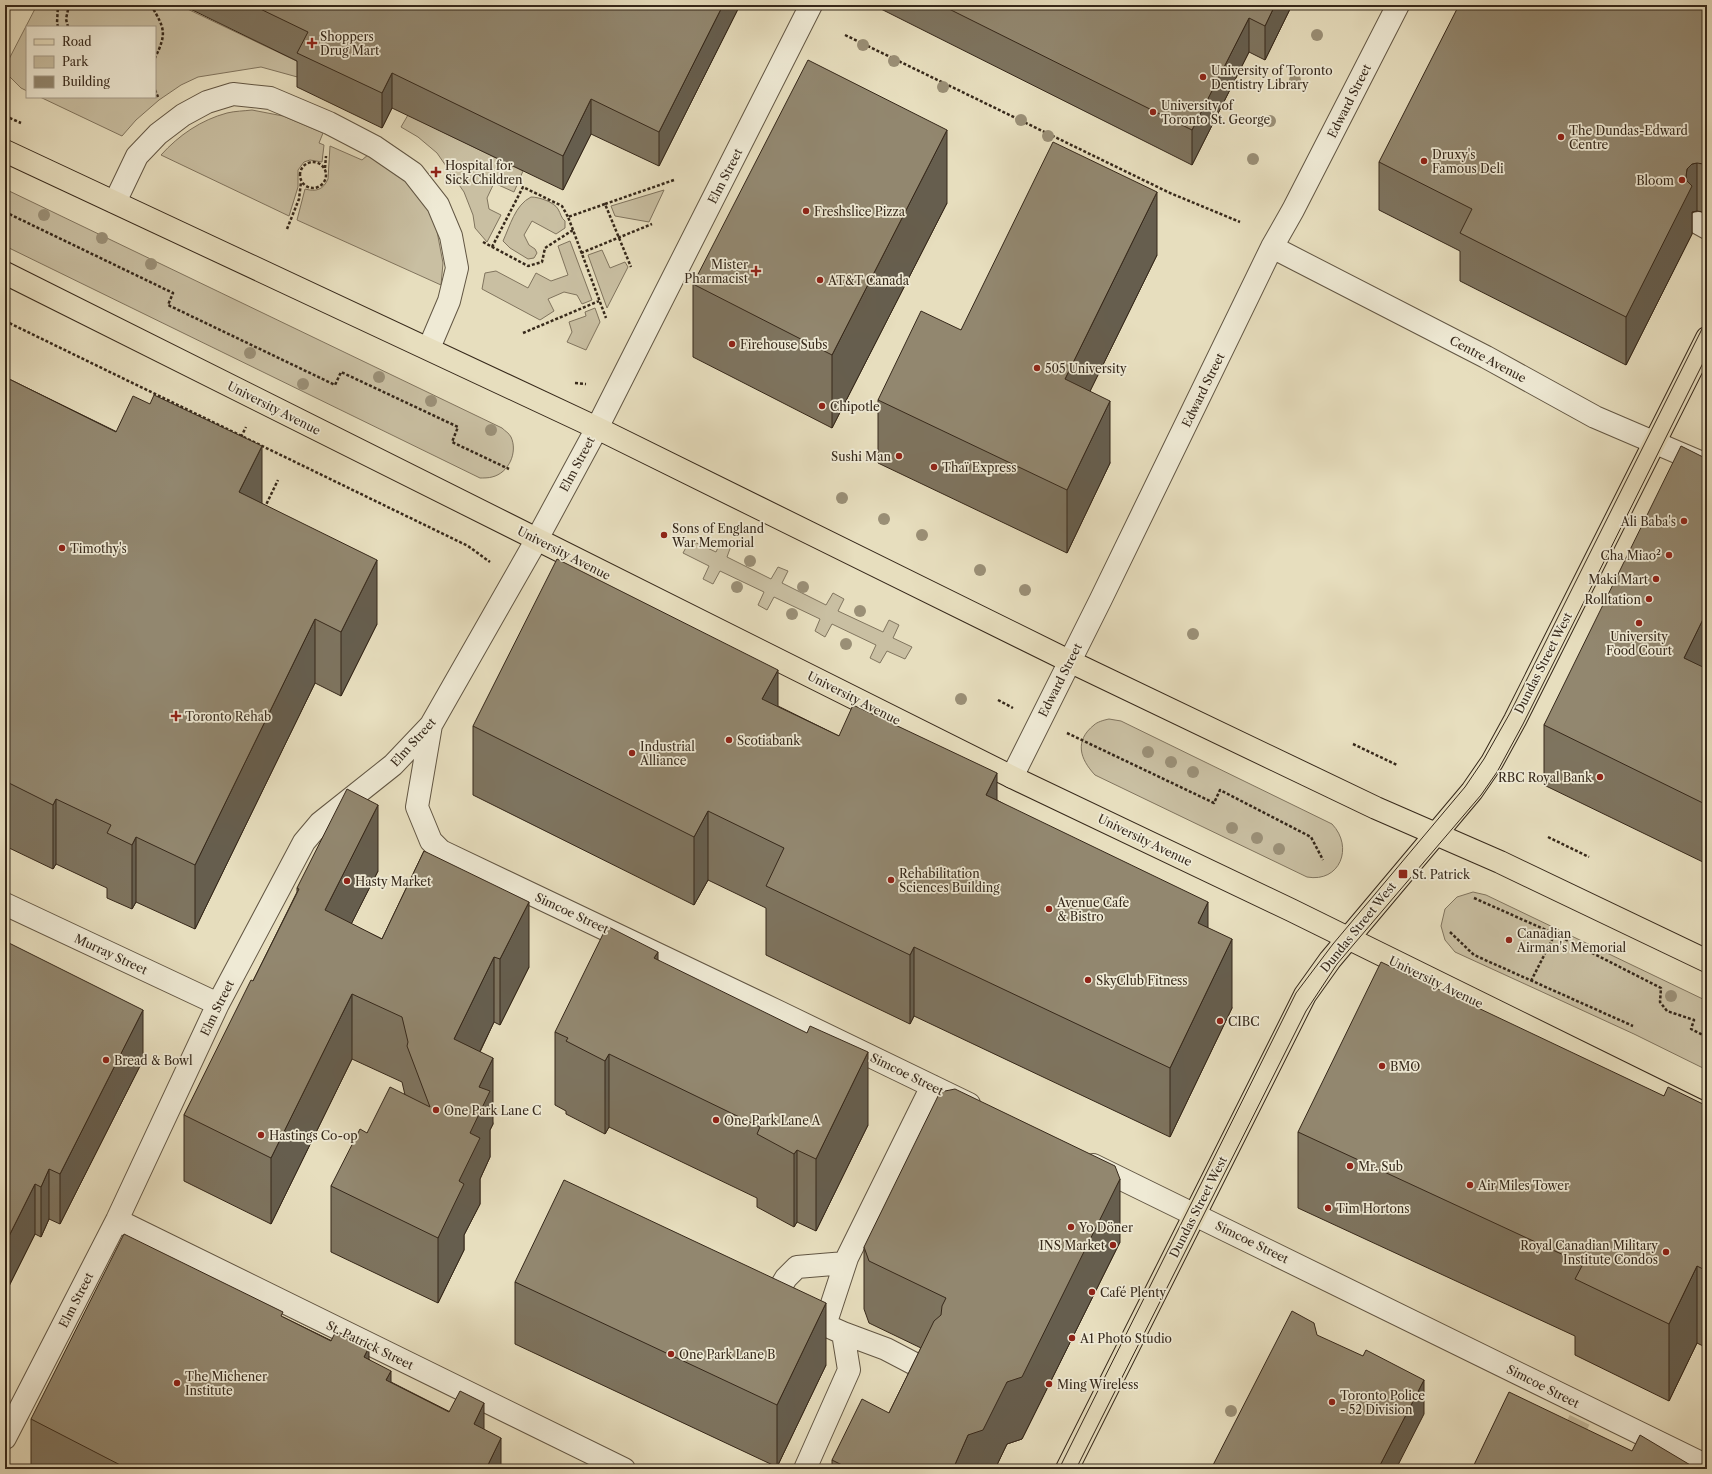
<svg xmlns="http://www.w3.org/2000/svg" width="1712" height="1474" font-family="'Libre Caslon Text',serif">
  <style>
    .green { fill: #c9bfa2; stroke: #80745e }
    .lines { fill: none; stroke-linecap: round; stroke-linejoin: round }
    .minor-tunnel { stroke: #c4ba9d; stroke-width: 22; stroke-dasharray: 22 11; stroke-linecap: butt }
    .minor-casing { stroke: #625643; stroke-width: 24 }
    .major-casing { stroke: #36281a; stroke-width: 24 }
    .path { stroke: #36281a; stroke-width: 2.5; stroke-dasharray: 3 2; stroke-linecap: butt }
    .minor { stroke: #efead5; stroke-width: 22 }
    .major { stroke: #e7debe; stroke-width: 22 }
    .tram { stroke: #36281a; stroke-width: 1 }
    .tree { fill: #9a8f76 }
    .wall { fill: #7e745f; stroke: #36281a }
    .shaded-wall { fill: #665e4e; stroke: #36281a }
    .building { fill: #92876f; stroke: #36281a }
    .poi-dot { fill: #8f2418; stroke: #efead5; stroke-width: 1.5 }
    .labels { text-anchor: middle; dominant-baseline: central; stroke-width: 3.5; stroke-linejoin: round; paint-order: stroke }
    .poi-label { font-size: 12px; fill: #36281a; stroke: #efead5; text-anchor: start }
    .street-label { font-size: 12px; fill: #36281a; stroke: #efead5 }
  </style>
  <rect width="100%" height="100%" fill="#e7debe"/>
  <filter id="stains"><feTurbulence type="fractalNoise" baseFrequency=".005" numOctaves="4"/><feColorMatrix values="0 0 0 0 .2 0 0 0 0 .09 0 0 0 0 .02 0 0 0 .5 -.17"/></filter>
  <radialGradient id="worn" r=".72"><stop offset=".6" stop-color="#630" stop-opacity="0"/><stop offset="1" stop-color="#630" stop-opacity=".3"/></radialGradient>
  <path class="green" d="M37 5H179L307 66 301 78 261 67 198 77 181 85 159 100 136 120 122 136 40 97H155V27H27V91L21 88 9 76 8 61Z
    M252 110 283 116 323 133 319 143 324 145 322 162 310 160 304 162 298 170V187L289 216 161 155C179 135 201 120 227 113 235 111 244 111 252 110Z
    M408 115 523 171 514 192 494 183 487 198 489 209 501 215 487 242 475 228 473 215 464 192 437 153 418 137 401 127Z
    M330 146 362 160 369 154 395 171 421 196 436 226 443 263 441 285 297 220 305 189C316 192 323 190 328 179Z
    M5 189 502 428C505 431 509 433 511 437 518 452 509 473 492 477 489 478 483 478 480 478L5 246Z
    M664 190 649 222 615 216 611 206Z
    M531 197C539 197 554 202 558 209 561 214 561 218 565 221V228L556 234 532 221 524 235 529 245 535 249 537 253 534 258 528 259 510 248 503 241C510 226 515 205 531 197Z
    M570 241 592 300 582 304 577 295 564 292 548 299 554 311 540 320 482 289 485 273 496 271 528 288 536 273 551 281 568 275 558 246Z
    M602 250 610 268 625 262 628 267 607 308 588 255Z
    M595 308 600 322 586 350 567 342 572 332 569 322 586 316 585 312Z
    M722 539 732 543 727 557 771 579 778 567 788 571 782 583 826 605 833 593 844 599 838 611 883 632 889 620 899 625 893 638 912 647 905 659 887 651 880 663 870 658 876 645 832 624 825 637 815 631 820 619 774 597 767 610 758 605 764 592 720 571 713 584 703 579 709 566 683 553 690 540 716 552Z
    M1109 719 1121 721 1332 824C1354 847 1340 883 1307 877L1095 775C1080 759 1074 741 1094 725 1097 722 1104 720 1109 719Z
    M1473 892 1486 895 1707 1001V1070L1634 1034 1455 952 1445 940 1441 926 1445 909 1457 897Z"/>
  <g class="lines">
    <path class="minor-tunnel" d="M1555 1469 1586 1407
      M1617 1469 1636 1432"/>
    <g class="minor-casing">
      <path id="minor" d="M115 202 137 156 158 134 183 115 207 102 233 94 270 98 329 123 375 147 413 173 438 205 451 236 457 268 449 301 429 348
        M1698 223 1707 228
        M1272 247 1486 357 1595 417 1707 465
        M431 725 417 807 431 841 441 851 779 1012 969 1104
        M1012 777 1101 599 1272 247 1293 210 1398 5
        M5 904 218 1004
        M1093 1165 1707 1466
        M117 1220 624 1469
        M790 1306 784 1303 780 1288 786 1278 797 1267 845 1263
        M843 1333 886 1349 930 1372
        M5 1438 117 1220 218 1004 304 842 320 823 393 765 431 725 537 539 597 428 811 5
        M805 1469 849 1370 843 1333 825 1325 847 1258 932 1086"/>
    </g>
    <g class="major-casing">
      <path id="major" d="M5 151 597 428 1069 661 1376 808 1500 862 1707 961
        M5 273 1012 777 1291 910 1707 1115
        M1067 1469 1305 995 1330 960 1472 791 1492 762 1515 720 1707 338"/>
    </g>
    <path class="path" d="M151 5C165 29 167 33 155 58
      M58 27 57 23 58 5
      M68 27 66 19 69 5
      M845 35 1170 193 1240 222
      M155 90 158 97
      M5 116 21 123
      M300 175a13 13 0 1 1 26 0a13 13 0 1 1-26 0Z
      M325 168 326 156
      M605 204 674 180
      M5 212 173 293 168 305 335 385 341 372 458 427 452 442 509 469
      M287 229 299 199 301 182
      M573 230 568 217 605 204 631 267
      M483 242 528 266 542 262 545 248 573 230 606 318
      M492 247 523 187 562 206 568 217
      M581 253 652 224
      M5 321 468 546 490 562
      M523 333 599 301
      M575 383 586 384
      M241 437 246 427
      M264 506 265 507 278 480
      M998 700 1013 708
      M1067 733 1214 803 1220 790 1311 837 1323 860
      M1353 744 1397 765
      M1548 837 1589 857
      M1474 898 1555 934 1661 988 1660 1002 1667 1011 1694 1020 1691 1029 1707 1037
      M1450 932 1474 955 1633 1026
      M1531 981 1555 934"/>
    <use href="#minor" class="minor"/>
    <use href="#major" class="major"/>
    <path class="tram" d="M1059 1469 1296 993 1333 944 1465 787 1484 759 1510 713 1707 319
      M1076 1469 1306 1011 1337 964 1481 795 1497 772 1523 724 1707 355"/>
  </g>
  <g class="tree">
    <circle cx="1317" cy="35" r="6"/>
    <circle cx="863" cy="45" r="6"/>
    <circle cx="894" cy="61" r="6"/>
    <circle cx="1295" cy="80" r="6"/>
    <circle cx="943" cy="87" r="6"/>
    <circle cx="1021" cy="120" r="6"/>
    <circle cx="1270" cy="121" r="6"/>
    <circle cx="1048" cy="136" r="6"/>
    <circle cx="1253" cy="159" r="6"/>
    <circle cx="44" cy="215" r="6"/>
    <circle cx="102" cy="238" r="6"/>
    <circle cx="151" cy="264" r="6"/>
    <circle cx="250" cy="353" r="6"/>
    <circle cx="379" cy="377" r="6"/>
    <circle cx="303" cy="384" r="6"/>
    <circle cx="431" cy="401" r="6"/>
    <circle cx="491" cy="430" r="6"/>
    <circle cx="842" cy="498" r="6"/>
    <circle cx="884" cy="519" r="6"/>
    <circle cx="922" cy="535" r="6"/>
    <circle cx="750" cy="561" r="6"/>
    <circle cx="980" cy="570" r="6"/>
    <circle cx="737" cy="587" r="6"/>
    <circle cx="803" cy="587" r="6"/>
    <circle cx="1025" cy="590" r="6"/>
    <circle cx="860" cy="611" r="6"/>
    <circle cx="792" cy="614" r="6"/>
    <circle cx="1193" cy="634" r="6"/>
    <circle cx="846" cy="644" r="6"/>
    <circle cx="961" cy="699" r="6"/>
    <circle cx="1148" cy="752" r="6"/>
    <circle cx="1171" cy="762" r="6"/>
    <circle cx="1193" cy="772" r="6"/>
    <circle cx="1232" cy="828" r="6"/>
    <circle cx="1257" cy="838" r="6"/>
    <circle cx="1279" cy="849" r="6"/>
    <circle cx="1671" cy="996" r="6"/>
    <circle cx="1231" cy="1411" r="6"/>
  </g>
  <path class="wall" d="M182 5H740L659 166 591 134 563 190 392 108 382 128 297 87V61Z
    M875 5H1292L1265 60 1249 52 1192 165 875 6Z
    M1707 5 1703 212 1697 211 1692 212V234L1626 365 1460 281V251L1379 210V162Z
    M947 203 832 428 693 357V284Z
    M1157 255 1090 391 1110 463 1067 553 878 463V400L961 330Z
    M5 377 262 503 377 624 341 696 315 683 195 929 136 902 132 909 107 898V888L56 864 53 869 5 846Z
    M1707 459V864L1544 785V725Z
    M778 706 839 736 997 800 1208 928 1232 1008 1170 1137 914 1016 910 1024 766 955V908L708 880 694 905 473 795V726Z
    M424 851 529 967 500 1025 494 1022 480 1052 493 1124 490 1130V1157L480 1179V1204L464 1235V1250L438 1303 331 1252V1186L367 1133 405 1095 402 1082 352 1059 271 1224 184 1181V1115L253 981 297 892V888L378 871 351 924 382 939Z
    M5 941 143 1060 60 1224 49 1219 41 1237 35 1234 5 1294Z
    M658 960 868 1125 816 1231 797 1222 794 1227 757 1207V1198L609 1127 605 1134 566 1114V1111L555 1105V1032Z
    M1664 1096 1707 1106V1348L1697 1343 1669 1401 1575 1355V1336L1298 1208V1132Z
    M1120 1242 1022 1439 1007 1444 995 1469H832V1460L889 1413 921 1348 869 1323 864 1309V1247Z
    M515 1282 826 1365 777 1467 515 1344Z
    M283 1317 369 1359 391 1382 484 1429 501 1469H31V1419Z"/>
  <path class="shaded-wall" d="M723 5H740L659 166V132Z
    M1275 5H1292L1265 60V26Z
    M1249 18V52L1192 165V130Z
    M392 73V108L382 128V93Z
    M591 99V134L563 190V156Z
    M947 130V203L832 428V355Z
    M1707 157V205L1703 212V164Z
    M1697 163V211L1692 212V234L1626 365V317L1686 176 1687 169 1692 164Z
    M1157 192V255L1065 442V379Z
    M1110 401V463L1067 553V490Z
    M262 446V510L239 492Z
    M377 560V624L341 696V632Z
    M1707 611V671L1684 658Z
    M315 619V683L195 929V865Z
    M778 670V738L762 699Z
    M997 773V842L986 795Z
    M56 799V864L53 869V805Z
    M378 805V871L325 976V910Z
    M708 811V880L694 905V837Z
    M136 837V902L132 909V845Z
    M529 902V967L500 1025V959Z
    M1208 902V971L1198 923Z
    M1232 939V1008L1170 1137V1068Z
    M914 947V1016L910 1024V955Z
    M658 952V1025L654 958Z
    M494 957V1022L454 1105V1039Z
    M352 994V1059L271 1224V1158Z
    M143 1010V1060L60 1224V1174Z
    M868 1052V1125L816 1231V1159Z
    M609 1054V1127L605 1134V1061Z
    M493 1058V1124L490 1130V1157L480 1179V1204L464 1235V1250L438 1303V1238L459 1181 470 1133 479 1087Z
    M797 1150V1222L794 1227V1154Z
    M49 1169V1219L41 1237V1187Z
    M1120 1179V1242L1022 1439 1007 1444 995 1469H953L968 1435 1007 1382Z
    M35 1184V1234L5 1294V1244Z
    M1697 1266V1343L1669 1401V1324Z
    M826 1303V1365L777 1467V1405Z
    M369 1347V1404L364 1357Z
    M391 1371V1427L386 1380Z
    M1424 1380V1414L1396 1469H1378Z
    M484 1403V1460L474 1424Z
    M501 1438V1469H486Z"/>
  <path class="building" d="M252 5H723L659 132 591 99 563 156 392 73 382 93 297 53 308 32Z
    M941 5H1275L1265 26 1249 18 1192 130Z
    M1459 5H1707V157L1703 164 1697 163 1692 164 1687 169 1686 176 1687 181 1692 186 1626 317 1460 233 1472 209 1379 162Z
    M808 60 947 130 832 355 693 284Z
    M1053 142 1157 192 1065 379 1110 401 1067 490 878 400 921 311 961 330Z
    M5 377 116 432 133 396 150 404 154 395 262 446 239 492 377 560 341 632 315 619 195 865 136 837 132 845 107 833 111 825 56 799 53 805 5 781Z
    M1681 446 1707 459V611L1684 658 1707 669V805L1544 725Z
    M557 559 778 670 762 699 839 736 853 705 997 773 986 795 1208 902 1198 923 1232 939 1170 1068 914 947 910 955 766 886 784 848 708 811 694 837 473 726Z
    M347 789 378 805 325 910 382 939 424 851 529 902 500 959 494 957 454 1039 493 1058 479 1087 490 1091 470 1133 480 1138 459 1181 464 1184 438 1238 331 1186 360 1129 367 1133 390 1087 430 1107 407 1046 408 1042 402 1017 352 994 271 1158 184 1115 251 980 253 981 299 889 297 888Z
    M607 926 658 952 654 958 807 1033 810 1026 868 1052 816 1159 797 1150 794 1154 757 1134 760 1127 609 1054 605 1061 566 1041 568 1038 555 1032Z
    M5 941 143 1010 60 1174 49 1169 41 1187 35 1184 5 1244Z
    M1381 962 1664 1096 1668 1087 1707 1106V1271L1697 1266 1669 1324 1575 1279 1583 1264 1298 1132Z
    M955 1089 1115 1166 1120 1179 1022 1377 1007 1382 983 1430 968 1435 953 1469H850L832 1460 862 1399 889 1413 934 1321 941 1315 942 1306 946 1298 869 1261 864 1247 940 1092Z
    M564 1180 826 1303 777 1405 515 1282Z
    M124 1234 283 1312 281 1316 331 1341 336 1331 369 1347 364 1357 391 1371 386 1380 449 1412 460 1391 484 1403 474 1424 501 1438 486 1469H128L31 1419Z
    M1292 1311 1314 1323 1317 1335 1363 1356 1366 1350 1424 1380 1378 1469H1211Z
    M1509 1392 1632 1451 1640 1435 1697 1469H1472Z"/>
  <g class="poi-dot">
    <path d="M310 37h4v4h4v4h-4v4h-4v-4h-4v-4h4z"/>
    <circle cx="1203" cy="77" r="4"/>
    <circle cx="1153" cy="112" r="4"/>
    <circle cx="1561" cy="137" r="4"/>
    <circle cx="1424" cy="161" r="4"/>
    <path d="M434 166h4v4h4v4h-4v4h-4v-4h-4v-4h4z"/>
    <circle cx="1682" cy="180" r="4"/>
    <circle cx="806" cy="211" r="4"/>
    <path d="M754 265h4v4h4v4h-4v4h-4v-4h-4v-4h4z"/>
    <circle cx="820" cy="280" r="4"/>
    <circle cx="732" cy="344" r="4"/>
    <circle cx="1037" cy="368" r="4"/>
    <circle cx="822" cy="406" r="4"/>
    <circle cx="899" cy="456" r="4"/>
    <circle cx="934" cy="467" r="4"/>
    <circle cx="1684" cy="521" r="4"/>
    <circle cx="664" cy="535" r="4"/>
    <circle cx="62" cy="548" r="4"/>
    <circle cx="1669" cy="555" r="4"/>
    <circle cx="1656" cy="579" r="4"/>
    <circle cx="1649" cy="599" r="4"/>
    <circle cx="1639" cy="623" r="4"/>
    <path d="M174 710h4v4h4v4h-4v4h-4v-4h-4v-4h4z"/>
    <circle cx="729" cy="740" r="4"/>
    <circle cx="632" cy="753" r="4"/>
    <circle cx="1600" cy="777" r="4"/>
    <rect x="1398" y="869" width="10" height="10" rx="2"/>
    <circle cx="891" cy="880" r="4"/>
    <circle cx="347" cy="881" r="4"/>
    <circle cx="1049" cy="909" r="4"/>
    <circle cx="1509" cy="940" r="4"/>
    <circle cx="1088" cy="980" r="4"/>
    <circle cx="1220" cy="1021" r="4"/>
    <circle cx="106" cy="1060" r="4"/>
    <circle cx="1382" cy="1066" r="4"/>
    <circle cx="436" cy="1110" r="4"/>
    <circle cx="716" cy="1120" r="4"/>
    <circle cx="261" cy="1135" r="4"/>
    <circle cx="1350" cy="1166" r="4"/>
    <circle cx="1470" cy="1185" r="4"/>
    <circle cx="1328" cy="1208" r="4"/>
    <circle cx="1071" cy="1227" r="4"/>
    <circle cx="1113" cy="1245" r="4"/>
    <circle cx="1666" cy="1252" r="4"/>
    <circle cx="1092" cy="1292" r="4"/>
    <circle cx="1072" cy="1338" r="4"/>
    <circle cx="671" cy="1354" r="4"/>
    <circle cx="177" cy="1383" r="4"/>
    <circle cx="1049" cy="1384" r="4"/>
    <circle cx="1332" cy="1402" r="4"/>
  </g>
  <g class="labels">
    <g class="poi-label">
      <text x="320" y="36">Shoppers<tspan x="320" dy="14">Drug Mart</tspan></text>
      <text x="1211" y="70">University of Toronto<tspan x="1211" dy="14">Dentistry Library</tspan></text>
      <text x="1161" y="105">University of<tspan x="1161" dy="14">Toronto St. George</tspan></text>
      <text x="1569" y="130">The Dundas-Edward<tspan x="1569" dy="14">Centre</tspan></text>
      <text x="1432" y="154">Druxy's<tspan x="1432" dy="14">Famous Deli</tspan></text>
      <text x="445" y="165">Hospital for<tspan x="445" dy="14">Sick Children</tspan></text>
      <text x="1674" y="180" text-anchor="end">Bloom</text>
      <text x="814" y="211">Freshslice Pizza</text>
      <text x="748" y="264" text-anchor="end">Mister<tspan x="748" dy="14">Pharmacist</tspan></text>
      <text x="828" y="280">AT&amp;T Canada</text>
      <text x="740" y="344">Firehouse Subs</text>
      <text x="1045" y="368">505 University</text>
      <text x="830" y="406">Chipotle</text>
      <text x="891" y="456" text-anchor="end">Sushi Man</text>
      <text x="942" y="467">Thaï Express</text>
      <text x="1676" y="521" text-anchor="end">Ali Baba's</text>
      <text x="672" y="528">Sons of England<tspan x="672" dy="14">War Memorial</tspan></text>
      <text x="70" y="548">Timothy's</text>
      <text x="1661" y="555" text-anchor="end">Cha Miao²</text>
      <text x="1648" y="579" text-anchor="end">Maki Mart</text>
      <text x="1641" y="599" text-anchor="end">Rolltation</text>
      <text x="1639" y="636" text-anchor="middle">University<tspan x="1639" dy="14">Food Court</tspan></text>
      <text x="185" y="716">Toronto Rehab</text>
      <text x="737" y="740">Scotiabank</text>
      <text x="640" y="746">Industrial<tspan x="640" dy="14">Alliance</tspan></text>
      <text x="1592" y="777" text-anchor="end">RBC Royal Bank</text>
      <text x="899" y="873">Rehabilitation<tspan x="899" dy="14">Sciences Building</tspan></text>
      <text x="1412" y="874">St. Patrick</text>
      <text x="355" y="881">Hasty Market</text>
      <text x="1057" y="902">Avenue Cafe<tspan x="1057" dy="14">&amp; Bistro</tspan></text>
      <text x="1517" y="933">Canadian<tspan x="1517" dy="14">Airman's Memorial</tspan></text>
      <text x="1096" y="980">SkyClub Fitness</text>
      <text x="1228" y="1021">CIBC</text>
      <text x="114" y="1060">Bread &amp; Bowl</text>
      <text x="1390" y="1066">BMO</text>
      <text x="444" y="1110">One Park Lane C</text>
      <text x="724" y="1120">One Park Lane A</text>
      <text x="269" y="1135">Hastings Co-op</text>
      <text x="1358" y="1166">Mr. Sub</text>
      <text x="1478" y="1185">Air Miles Tower</text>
      <text x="1336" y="1208">Tim Hortons</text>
      <text x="1079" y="1227">Yo Döner</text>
      <text x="1105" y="1245" text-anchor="end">INS Market</text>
      <text x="1658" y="1245" text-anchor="end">Royal Canadian Military<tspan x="1658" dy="14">Institute Condos</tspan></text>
      <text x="1100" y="1292">Café Plenty</text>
      <text x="1080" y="1338">A1 Photo Studio</text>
      <text x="679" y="1354">One Park Lane B</text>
      <text x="185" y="1376">The Michener<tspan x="185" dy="14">Institute</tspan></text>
      <text x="1057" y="1384">Ming Wireless</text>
      <text x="1340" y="1395">Toronto Police<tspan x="1340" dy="14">- 52 Division</tspan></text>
    </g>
    <g class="street-label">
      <text transform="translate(1349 101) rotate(-63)">Edward Street</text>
      <text transform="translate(725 176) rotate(-63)">Elm Street</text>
      <text transform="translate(1488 359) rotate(28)">Centre Avenue</text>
      <text transform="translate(1203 390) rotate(-64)">Edward Street</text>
      <text transform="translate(274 408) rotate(27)">University Avenue</text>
      <text transform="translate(577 464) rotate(-62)">Elm Street</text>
      <text transform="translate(564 553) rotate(27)">University Avenue</text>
      <text transform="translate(1543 663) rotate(-63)">Dundas Street West</text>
      <text transform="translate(1060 680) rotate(-63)">Edward Street</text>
      <text transform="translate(854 698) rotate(27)">University Avenue</text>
      <text transform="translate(413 742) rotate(-48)">Elm Street</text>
      <text transform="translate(1145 840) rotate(26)">University Avenue</text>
      <text transform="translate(572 913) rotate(25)">Simcoe Street</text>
      <text transform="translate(1358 927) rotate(-51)">Dundas Street West</text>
      <text transform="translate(111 954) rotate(25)">Murray Street</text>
      <text transform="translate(1436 982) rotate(26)">University Avenue</text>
      <text transform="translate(217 1008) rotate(-64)">Elm Street</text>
      <text transform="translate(907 1074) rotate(26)">Simcoe Street</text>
      <text transform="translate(1198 1207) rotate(-63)">Dundas Street West</text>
      <text transform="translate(1252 1242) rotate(26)">Simcoe Street</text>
      <text transform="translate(76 1300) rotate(-63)">Elm Street</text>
      <text transform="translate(370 1345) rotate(26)">St. Patrick Street</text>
      <text transform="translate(1543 1386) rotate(27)">Simcoe Street</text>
    </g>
  </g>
  <rect width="1712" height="1474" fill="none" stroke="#e7debe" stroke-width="20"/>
  <rect x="6" y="6" width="1700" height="1462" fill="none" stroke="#36281a" stroke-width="2"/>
  <rect x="10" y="10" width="1692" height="1454" fill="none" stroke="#36281a"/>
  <rect x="26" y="26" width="130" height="72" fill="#efead5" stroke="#a59c8a"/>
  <rect x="34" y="39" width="20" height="6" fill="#e7debe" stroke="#a59c8a"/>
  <text x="62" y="46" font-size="12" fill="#36281a">Road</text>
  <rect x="34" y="56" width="20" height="12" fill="#c9bfa2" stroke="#a59c8a"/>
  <text x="62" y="66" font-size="12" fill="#36281a">Park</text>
  <rect x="34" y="76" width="20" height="12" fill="#92876f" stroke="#a59c8a"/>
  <text x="62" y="86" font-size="12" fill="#36281a">Building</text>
  <rect width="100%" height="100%" filter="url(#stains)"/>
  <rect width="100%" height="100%" fill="url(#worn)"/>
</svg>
